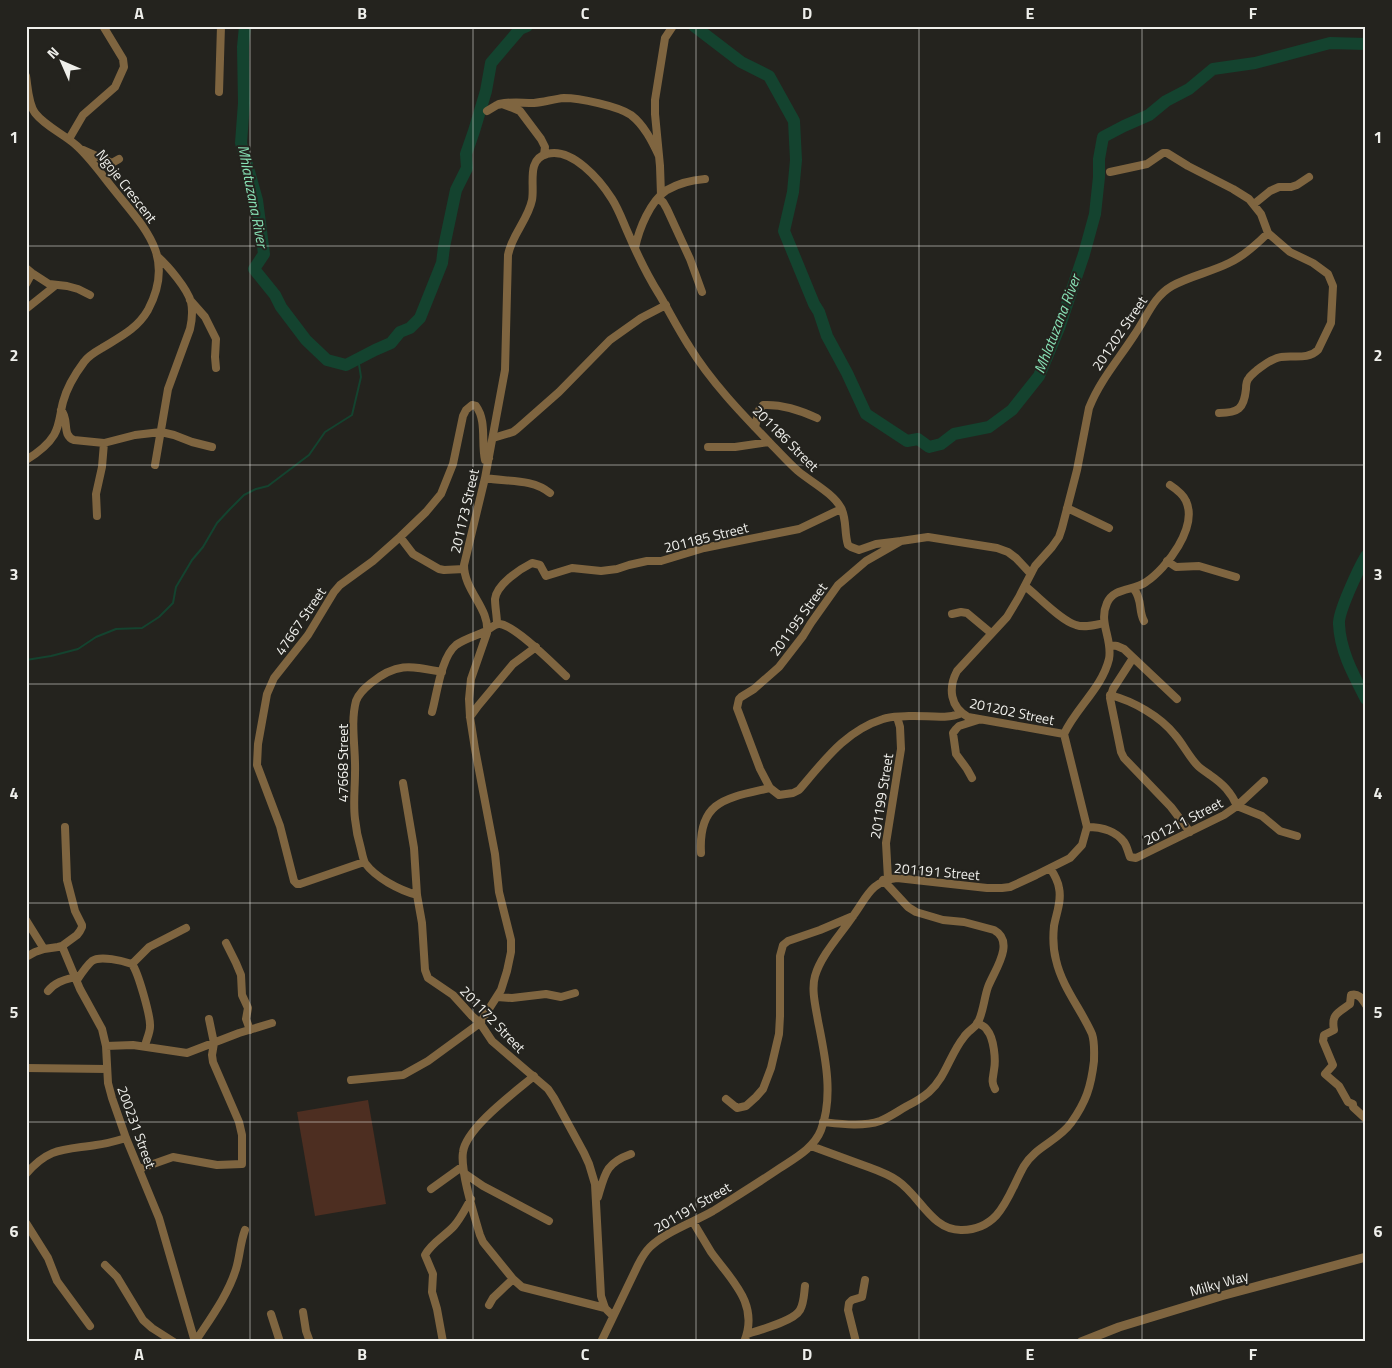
<svg xmlns="http://www.w3.org/2000/svg" width="1392" height="1368" font-family="'Titillium Web',sans-serif">
  <style>
    .green { fill: #4d2e21 }
    .lines { fill: none; stroke-linecap: round; stroke-linejoin: round }
    .stream { stroke: #14432f; stroke-width: 2 }
    .river { stroke: #14432f; stroke-width: 12 }
    .minor { stroke: #7f6540; stroke-width: 8 }
    .tertiary { stroke: #7f6540; stroke-width: 9 }
    .grid { fill: none; stroke: #efefeb; stroke-width: 1; stroke-opacity: 0.55 }
    .labels { text-anchor: middle; dominant-baseline: central; stroke-width: 4; stroke-linejoin: round; paint-order: stroke }
    .street-label { font-size: 14px; fill: #efefeb; stroke: #24231e }
    .water-label { font-size: 15px; font-style: italic; fill: #88e2b6; stroke: #24231e }
    .neatline { fill: none; stroke: #efefeb; stroke-width: 2 }
    .grid-label { font-size: 16px; text-anchor: middle; font-weight: bold; fill: #efefeb }
  </style>
  <rect width="100%" height="100%" fill="#24231e"/>
  <path class="green" d="M368 1100 386 1204 315 1216 297 1112Z"/>
  <g class="lines">
    <path class="stream" d="M26 660 51 656 78 649 96 637 116 629 142 628 159 617 173 603 176 587 192 560 203 547 217 523 230 509 244 495 256 489 268 486 309 455 325 432 352 415 361 377 358 358"/>
    <path class="river" d="M245 26 243 47 244 103 241 143 257 200 264 254 254 269 275 295 281 307 306 340 327 360 346 365 375 350 391 343 400 332 410 328 420 318 442 263 444 247 456 190 467 168 466 154 474 131 486 91 491 63 520 29 527 26
      M694 26 741 62 769 76 794 121 796 160 793 192 784 231 814 304 819 312 827 336 847 373 866 414 907 441 918 439 929 447 941 444 954 434 989 427 1012 410 1039 376 1059 328 1084 254 1095 214 1099 177V159L1103 137 1124 126 1149 115 1166 101 1189 89 1213 69 1255 63 1330 43 1366 44
      M1366 556C1359 568 1338 612 1339 624 1340 651 1354 676 1366 699"/>
    <path class="minor" d="M26 76C28 88 28 103 35 113 46 127 64 134 77 146 90 158 100 172 111 186 143 227 177 255 148 310 137 329 120 337 102 348 95 352 88 356 84 362 75 374 67 387 63 402 60 413 60 425 54 435 48 445 36 454 26 460
      M219 92 221 26
      M499 104C514 101 520 103 534 103 544 102 554 99 564 98 579 98 618 106 631 115 644 125 652 141 659 156
      M487 111 497 105 502 104 513 108 520 111 541 139 545 147 544 155
      M69 139 83 115 115 87 124 67 123 59 103 26
      M83 150 112 163 119 159
      M1110 172 1147 164 1163 153H1167L1188 166 1233 189 1249 199 1261 214 1268 233 1290 252 1313 263 1328 274 1333 286 1331 323 1318 350C1308 360 1293 355 1281 357 1272 358 1264 365 1257 370 1255 372 1251 375 1249 378 1246 381 1246 385 1246 389 1244 409 1238 413 1219 413
      M661 195 660 166 655 114V100L665 38 673 26
      M658 199 663 202 667 209 690 259 702 292
      M1254 204 1270 191 1279 187H1291L1297 185 1309 177
      M635 248C639 229 650 201 667 190 679 183 692 180 705 179
      M26 268 32 273 49 284 67 286 78 289 90 295
      M26 284 32 273
      M190 300 205 317 216 339 215 357 216 368
      M26 309 56 285
      M61 410C70 420 61 435 74 440L104 443 135 435 161 432 174 435 192 442 212 447
      M755 427 759 410 763 405C781 404 800 410 817 418
      M493 438 513 432 517 429 559 392 610 340 641 318 666 305
      M708 447H735L769 442
      M155 465 168 389 190 329C192 320 193 311 191 302 187 288 168 266 158 257
      M485 478C506 482 532 478 550 493
      M1067 508 1109 528
      M97 516 96 494 102 467 104 443
      M400 537 413 554 439 569 444 570 464 569
      M1167 561 1176 567 1199 566 1236 577
      M1025 586C1038 596 1061 621 1076 625 1084 628 1095 625 1104 623
      M1134 589C1143 601 1138 610 1144 621
      M952 614 961 612 967 613 991 633
      M497 624C497 616 495 607 495 599 497 584 520 569 532 563L540 565 546 576 572 568 601 571 617 569 629 565 647 561H661L704 548 799 529 841 509
      M1110 645 1117 646 1124 649 1177 699
      M1133 658 1113 689 1110 698 1121 752 1124 758 1171 807 1190 832
      M1110 695C1133 701 1160 716 1175 735 1183 744 1189 757 1198 766 1201 769 1206 772 1210 775 1223 784 1231 792 1237 806L1262 816 1280 831 1297 836
      M432 712C437 694 441 657 456 645 464 639 475 636 484 632 490 630 494 623 500 624 516 626 553 664 566 676
      M962 713C945 720 927 715 909 716 900 717 891 716 883 719 845 731 824 761 799 790L793 793 779 795 770 788 760 769 737 708 739 699 741 697 754 689 779 667 803 636 811 623 838 585 866 561 901 541 928 537 997 548 1008 552 1016 558 1030 573
      M470 717 478 706 513 664 536 647
      M1064 734 968 717C950 707 948 688 957 671L1007 617 1019 597 1035 566 1052 547 1059 537 1062 528 1077 470 1089 408C1100 380 1119 359 1135 334 1147 317 1153 297 1172 286 1190 276 1211 272 1229 263 1244 256 1257 244 1268 233
      M972 778 967 769 956 754 953 733 956 729 959 726 978 720
      M403 783 414 848 417 895 422 923 425 970 428 978 453 995 472 1016 480 1023 492 1041 548 1089 554 1098 584 1153 589 1164 595 1184 601 1296 605 1308 613 1316
      M1087 827C1101 827 1115 830 1124 842 1127 846 1128 852 1130 857L1136 858 1224 815 1237 806 1264 781
      M701 853C698 800 727 798 770 788
      M364 862 300 884H297L294 881 280 826 257 765 258 744 267 694 274 678 308 635 334 592 340 585 373 561 400 537 426 512 441 494 453 464 463 416 466 410 472 405 476 406C487 421 481 442 485 460L489 458
      M888 879 886 843 901 749 900 727 897 717
      M417 895C399 890 376 878 365 863 363 859 362 853 361 849 358 839 356 829 355 819 353 804 355 788 355 773 356 749 350 724 356 701 359 693 365 688 371 683 397 662 411 666 442 672
      M26 920 44 949 58 947 62 946 80 989 102 1029 106 1046 108 1083 112 1098 126 1138 159 1218 195 1342
      M226 943 236 963 241 975 242 995 248 1008 246 1019 250 1030
      M62 946 77 935 80 931 82 927V925L75 911 67 880 65 827
      M26 957 35 952 44 949
      M132 964 149 947 186 928
      M77 980C81 974 87 965 92 961 100 955 123 961 132 964 138 972 151 1017 150 1027 150 1033 146 1040 145 1046
      M48 991C55 982 64 980 75 977
      M497 997 512 998 546 994 561 997 575 993
      M1366 1005C1362 999 1359 993 1351 995L1350 1004C1338 1013 1331 1014 1334 1030L1324 1035 1323 1041 1333 1065 1325 1074 1339 1086 1348 1102 1353 1104V1107L1366 1119
      M977 1023C981 1025 985 1026 987 1030 994 1038 996 1060 994 1070 993 1078 991 1082 995 1089
      M106 1046 133 1045 187 1053 239 1033 272 1023
      M26 1068 107 1069
      M534 1076C515 1092 466 1128 463 1152 460 1171 474 1215 480 1235L483 1242 513 1279 522 1287 605 1308
      M351 1080 403 1075 428 1061 480 1023 501 990 507 971 511 952V940L499 892 495 854 475 749 470 717 469 699 471 679 487 633C490 608 464 591 464 565L485 478 505 370 508 255C512 234 528 220 532 200 535 185 526 159 547 154 572 147 600 180 612 199 619 210 623 222 628 233 637 254 647 275 659 294 669 311 678 329 689 346 711 382 742 414 771 444 780 453 789 463 798 471 811 482 833 493 841 508 847 519 844 533 848 545L851 547 859 550 876 544 901 541
      M726 1099 737 1108 746 1106 756 1097 763 1089 771 1068 779 1034 780 1016V956L783 945 788 941 820 930 853 916
      M823 1122C841 1124 863 1127 880 1121 890 1117 898 1111 907 1106 915 1102 922 1098 929 1092 946 1077 950 1054 964 1037 967 1032 973 1029 977 1024 983 1015 984 998 988 987 994 971 1016 942 994 930L964 922 943 920 916 912 908 907 883 880
      M811 1146C827 1152 844 1158 860 1164 873 1169 887 1173 898 1181 920 1196 932 1231 962 1230 1002 1229 1008 1194 1024 1166 1035 1147 1058 1141 1071 1123 1086 1102 1091 1087 1094 1061 1094 1052 1095 1043 1092 1034 1081 1009 1062 987 1056 960 1053 949 1053 936 1054 926 1056 914 1062 901 1059 888 1058 881 1054 874 1050 868
      M139 1169 173 1157 217 1165 242 1164V1135L239 1122 213 1062 212 1055 214 1043 209 1019
      M464 1173 483 1186 549 1221
      M26 1174C49 1147 64 1150 96 1145 106 1144 116 1141 126 1138
      M431 1189 463 1166
      M598 1197C605 1173 606 1163 631 1154
      M693 1222C699 1232 705 1242 711 1252 731 1280 760 1304 744 1342
      M26 1223 48 1258 57 1281 90 1326
      M105 1265 117 1277 143 1320 152 1328 174 1342
      M489 1305 493 1298 513 1279
      M303 1312 306 1331 310 1342
      M271 1314 280 1342
      M747 1334C760 1330 794 1321 800 1310 804 1303 804 1294 805 1286
      M195 1342C210 1319 228 1295 236 1269 240 1256 240 1243 245 1230
      M443 1342 437 1309 432 1292 433 1274 425 1255C431 1243 445 1236 454 1226 461 1218 465 1209 471 1199
      M601 1342 638 1265C641 1259 645 1252 650 1247 665 1232 694 1222 713 1211 735 1197 758 1183 780 1168 795 1158 814 1148 821 1130 834 1096 825 1056 818 1021 816 1008 811 990 815 976 821 955 841 934 853 916 867 897 871 881 897 878L987 888H1002L1010 887 1036 875 1070 858 1082 845 1087 827 1064 734C1076 708 1102 688 1109 659 1113 639 1098 623 1107 603 1114 587 1134 591 1146 582 1167 568 1198 527 1186 501 1183 494 1176 489 1170 485
      M856 1342 848 1310 849 1303 852 1300 862 1297 865 1280"/>
    <path class="tertiary" d="M1081 1342 1119 1327 1221 1296 1366 1257"/>
  </g>
  <path class="grid" d="M250 26V1342M473 26V1342M696 26V1342M919 26V1342M1142 26V1342M26 246H1366M26 465H1366M26 684H1366M26 903H1366M26 1122H1366"/>
  <g class="labels">
    <g class="street-label">
      <text transform="translate(127 186) rotate(52)">Ngoje Crescent</text>
      <text transform="translate(1119 333) rotate(-56)">201202 Street</text>
      <text transform="translate(786 438) rotate(45)">201186 Street</text>
      <text transform="translate(464 511) rotate(-77)">201173 Street</text>
      <text transform="translate(706 537) rotate(-14)">201185 Street</text>
      <text transform="translate(798 619) rotate(-54)">201195 Street</text>
      <text transform="translate(300 621) rotate(-56)">47667 Street</text>
      <text transform="translate(1012 711) rotate(12)">201202 Street</text>
      <text transform="translate(342 763) rotate(-90)">47668 Street</text>
      <text transform="translate(881 796) rotate(-81)">201199 Street</text>
      <text transform="translate(1183 821) rotate(-27)">201211 Street</text>
      <text transform="translate(937 871) rotate(5)">201191 Street</text>
      <text transform="translate(493 1019) rotate(46)">201172 Street</text>
      <text transform="translate(137 1127) rotate(70)">200231 Street</text>
      <text transform="translate(692 1207) rotate(-30)">201191 Street</text>
      <text transform="translate(1219 1283) rotate(-16)">Milky Way</text>
    </g>
    <g class="water-label">
      <text transform="translate(253 196) rotate(79)">Mhlatuzana River</text>
      <text transform="translate(1057 324) rotate(-69)">Mhlatuzana River</text>
    </g>
  </g>
  <rect width="1392" height="1368" fill="none" stroke="#24231e" stroke-width="55"/>
  <g transform="translate(62 62) rotate(315)" stroke="#24231e" stroke-width="4" paint-order="stroke">
  <path d="M0-4L9 19L0 12L-9 19Z" fill="#efefeb"/>
  <text y="-8" font-size="14" font-weight="bold" text-anchor="middle" fill="#efefeb">N</text>
  </g>
  <rect x="28" y="28" width="1336" height="1312" class="neatline"/>
  <g class="grid-label">
    <text x="139" y="19">A</text>
    <text x="362" y="19">B</text>
    <text x="585" y="19">C</text>
    <text x="807" y="19">D</text>
    <text x="1030" y="19">E</text>
    <text x="1253" y="19">F</text>
    <text x="14" y="143">1</text>
    <text x="1378" y="143">1</text>
    <text x="14" y="361">2</text>
    <text x="1378" y="361">2</text>
    <text x="14" y="580">3</text>
    <text x="1378" y="580">3</text>
    <text x="14" y="799">4</text>
    <text x="1378" y="799">4</text>
    <text x="14" y="1018">5</text>
    <text x="1378" y="1018">5</text>
    <text x="14" y="1237">6</text>
    <text x="1378" y="1237">6</text>
    <text x="139" y="1360">A</text>
    <text x="362" y="1360">B</text>
    <text x="585" y="1360">C</text>
    <text x="807" y="1360">D</text>
    <text x="1030" y="1360">E</text>
    <text x="1253" y="1360">F</text>
  </g>
</svg>
